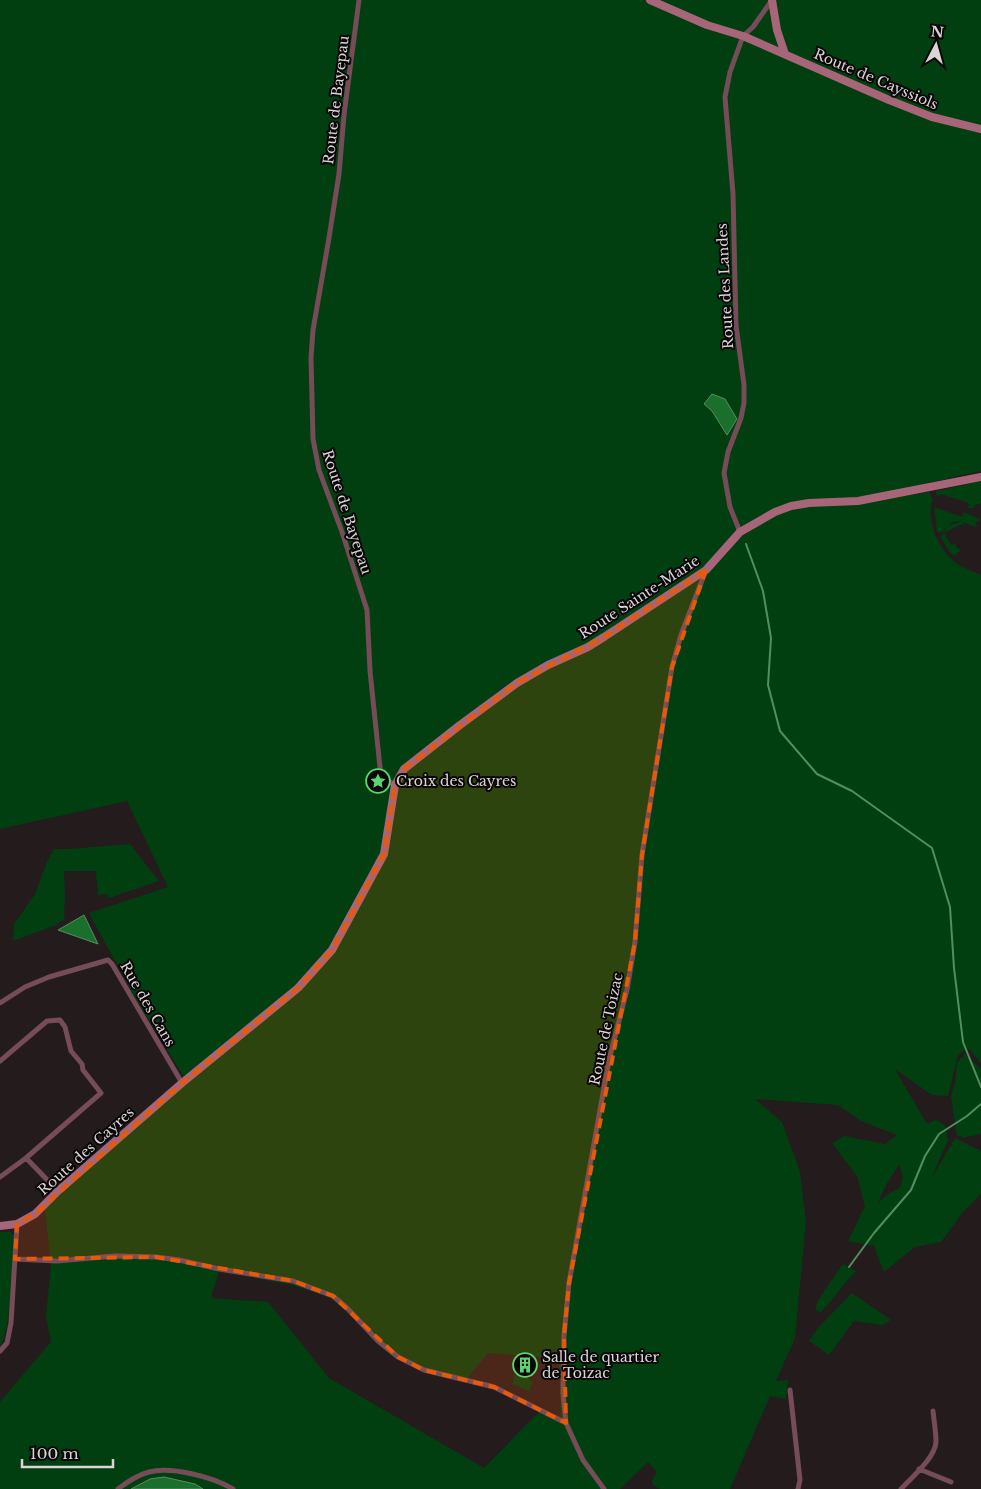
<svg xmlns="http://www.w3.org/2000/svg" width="981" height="1489" font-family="'Libre Baskerville',serif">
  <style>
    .green { fill: #013f11; fill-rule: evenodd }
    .water { fill: #1b6f2d; stroke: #558d5f }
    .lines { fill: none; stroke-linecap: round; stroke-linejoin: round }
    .stream { stroke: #558d5f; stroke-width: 2 }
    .street { stroke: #754c57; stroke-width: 5 }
    .secondary { stroke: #a66578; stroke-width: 8 }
    .marked { fill: #e8590c; fill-opacity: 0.2; stroke: #e8590c; stroke-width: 4; stroke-dasharray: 10 6; stroke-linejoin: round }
    .labels { text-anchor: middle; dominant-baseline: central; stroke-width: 4; stroke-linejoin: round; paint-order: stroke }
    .street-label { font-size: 14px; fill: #dbd4d5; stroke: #0a0708 }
    .poi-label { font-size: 14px; fill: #dbd4d5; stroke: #0a0708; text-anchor: start }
  </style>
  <rect width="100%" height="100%" fill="#241b1d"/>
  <path class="green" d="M0 0H981V471L923 484 903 496 929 492 933 499C925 521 939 552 959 565 966 569 974 572 981 575V1063L968 1048 958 1055 948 1096 932 1095 895 1069 927 1124 936 1120 945 1125 948 1140 931 1179 955 1138 981 1151V1194L963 1212 941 1242 915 1247 884 1272 874 1246 848 1241 865 1206 857 1176 832 1143 844 1136 885 1144 897 1135 861 1121 838 1105 755 1099 782 1122 800 1172 806 1222 795 1338 776 1381 788 1380 786 1399 770 1396 730 1489H660L653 1485 652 1481 657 1472 648 1462 620 1489H203L195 1484 150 1479 131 1489H0V1402L51 1342 46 1316 51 1265 44 1200 184 1077 137 1001 89 913 168 887 127 801 0 829ZM899 1165 903 1176 900 1188 888 1194 878 1203 886 1185ZM219 1271 292 1285 331 1298 395 1355 418 1368 465 1381 488 1353 559 1358 561 1422 540 1411 484 1468 329 1378 268 1302 211 1298Z
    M981 481V503L974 506V508H968L969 503 940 494 939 497 936 494V491Z
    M934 507 962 517 964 512 981 520 974 523 977 524 976 527 963 522 965 527 962 524 944 533 951 545 955 543 957 548 961 550 954 556 948 550 941 537 948 526 962 521 952 522 941 533 937 532Z
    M130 844 159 881 109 898 107 894 98 895 96 871H64L65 897 64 914 65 919 56 925 13 941 14 924 35 894 47 862 54 849H69Z
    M964 1053 981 1069V1134L962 1138 961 1136H957L951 1096 955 1083 957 1063 961 1058H963Z
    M0 1232H11L14 1237C13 1259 11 1332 0 1347Z
    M843 1264 856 1271C843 1284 834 1299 821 1312L815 1310 818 1300Z
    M852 1293 891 1320 882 1325 854 1321 829 1355 809 1341 818 1328Z
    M516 1374 533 1381 529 1391 512 1384Z"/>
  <path class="water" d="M712 394 725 399 737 419 727 435 712 411 704 404Z
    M84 915 98 944 58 930Z
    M164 1477 195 1484 203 1489H131L150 1479Z"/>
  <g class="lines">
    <path class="stream" d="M746 544 763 591 771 638 768 685 780 731 817 774 852 791 932 848 950 907 954 968 963 1042 981 1087
      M849 1267 874 1233 911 1190 925 1156 939 1134 967 1116 981 1104"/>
    <path class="street" d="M359 0 344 115 339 174 329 238 313 330 311 358 313 439 319 470 342 532 367 610 370 671 381 777 395 785
      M740 532 730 507 724 473 728 452 741 418 744 403V385L736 325 733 194 725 97 730 72 743 36 753 27 772 0
      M0 1003 25 987 49 977 108 960 112 964 182 1083
      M0 1061 47 1021 60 1020 65 1027 71 1051 82 1064 83 1070 101 1093 26 1158 58 1191
      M0 1177 26 1158
      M15 1259 57 1261 115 1256 156 1257 179 1260 219 1269 293 1281 333 1296 347 1308 378 1341 398 1357 424 1370 494 1387 566 1423
      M0 1351 7 1343 11 1323 17 1224
      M790 1390 800 1480 798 1489
      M919 1469 951 1482
      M118 1489C127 1482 138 1475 149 1472 171 1466 213 1477 233 1489
      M604 1489 583 1460 566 1423 563 1393 564 1336 569 1283 609 1060 627 990 635 942 642 855 672 667 681 635 706 570
      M901 1489C912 1477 935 1458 936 1442 936 1432 934 1421 933 1411"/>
    <path class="secondary" d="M650 0 707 25 743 36 889 100 932 117 981 129
      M772 0 777 30 785 54
      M0 1226 17 1224 35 1214 58 1191 182 1083 298 988 332 950 384 854 395 785 404 769 460 725 517 683 548 665 588 647 604 637 706 570 740 532 775 512 791 506 809 503 858 501 981 477"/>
  </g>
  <path class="marked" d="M706 570 672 667 642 855 635 942 569 1283 564 1336 566 1423 494 1387 424 1370 398 1357 333 1296 293 1281 156 1257 15 1259 17 1224 35 1214 182 1083 298 988 332 950 384 854 395 785 404 769 517 683 604 637Z"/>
  <defs>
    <g id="sight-ring" transform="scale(1.25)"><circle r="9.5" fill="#0a0708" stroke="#5bd56e" stroke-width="1.5"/><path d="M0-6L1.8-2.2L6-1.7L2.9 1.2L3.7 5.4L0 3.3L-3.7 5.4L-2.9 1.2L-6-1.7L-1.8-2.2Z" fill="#5bd56e"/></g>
    <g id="building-ring" transform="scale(1.25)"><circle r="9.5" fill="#0a0708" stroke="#5bd56e" stroke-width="1.5"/><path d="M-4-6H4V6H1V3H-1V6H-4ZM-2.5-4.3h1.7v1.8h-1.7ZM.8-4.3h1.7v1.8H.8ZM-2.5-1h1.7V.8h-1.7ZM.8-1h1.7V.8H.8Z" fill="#5bd56e"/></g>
  </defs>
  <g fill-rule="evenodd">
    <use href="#sight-ring" x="378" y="781"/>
    <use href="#building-ring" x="525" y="1365"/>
  </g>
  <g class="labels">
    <g class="street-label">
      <text transform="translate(876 79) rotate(23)">Route de Cayssiols</text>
      <text transform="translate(336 100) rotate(-83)">Route de Bayepau</text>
      <text transform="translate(725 286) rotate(-93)">Route des Landes</text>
      <text transform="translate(347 512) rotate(72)">Route de Bayepau</text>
      <text transform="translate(639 597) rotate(-33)">Route Sainte-Marie</text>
      <text transform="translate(148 1004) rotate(60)">Rue des Cans</text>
      <text transform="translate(606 1029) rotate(-78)">Route de Toizac</text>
      <text transform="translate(86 1151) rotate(-42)">Route des Cayres</text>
    </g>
    <g class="poi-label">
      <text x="396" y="781">Croix des Cayres</text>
      <text x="542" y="1357">Salle de quartier<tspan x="542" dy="16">de Toizac</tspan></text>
    </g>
  </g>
  <g transform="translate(936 45) rotate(6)" stroke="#0a0708" stroke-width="4" paint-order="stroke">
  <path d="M0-4L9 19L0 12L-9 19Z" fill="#dbd4d5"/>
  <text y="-8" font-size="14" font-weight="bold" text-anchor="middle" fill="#dbd4d5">N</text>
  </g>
  <path d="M22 1459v8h91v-8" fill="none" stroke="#dbd4d5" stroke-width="2.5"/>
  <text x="30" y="1459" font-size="15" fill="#dbd4d5" stroke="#0a0708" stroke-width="4" paint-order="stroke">100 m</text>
</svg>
